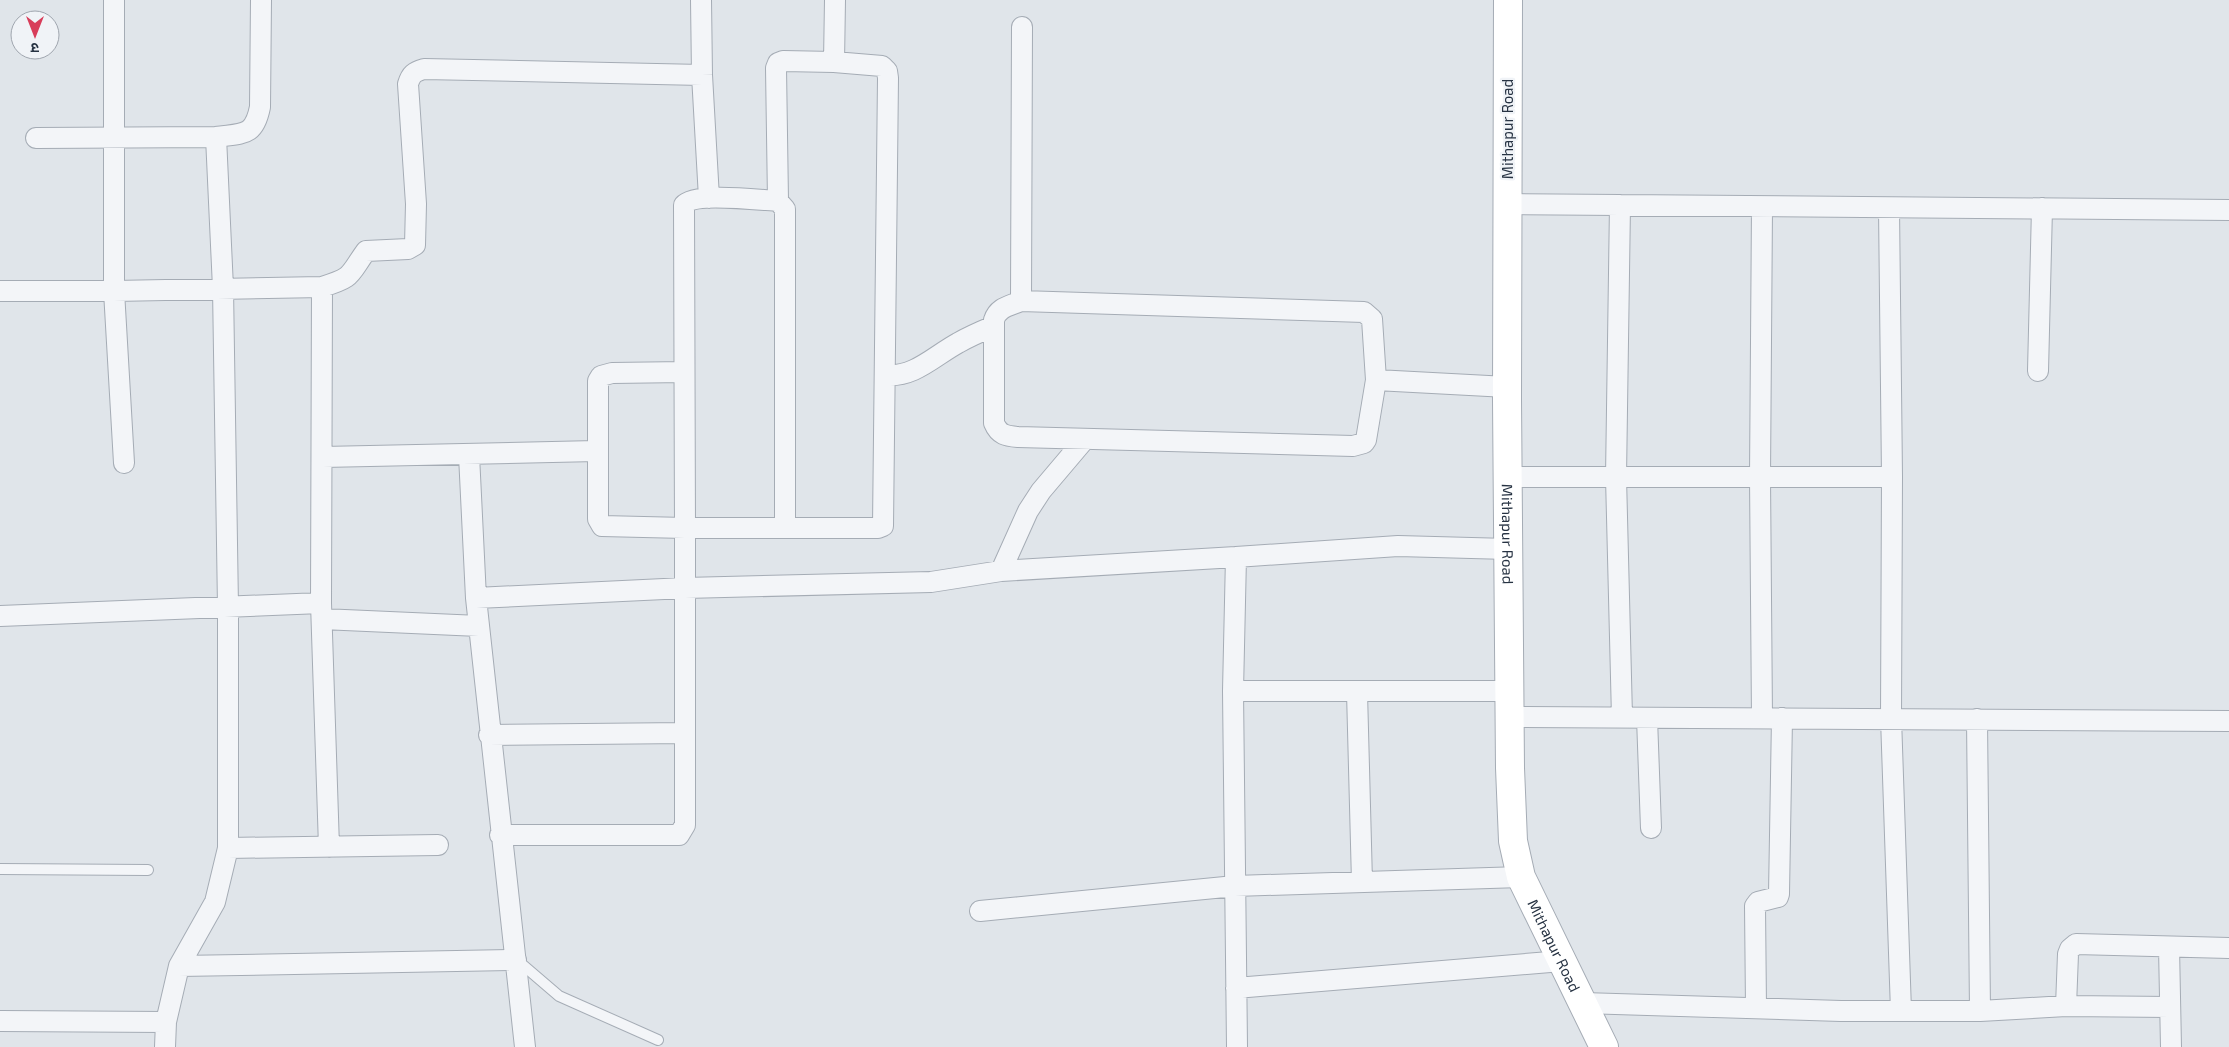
<svg xmlns="http://www.w3.org/2000/svg" width="2229" height="1047" font-family="'Exo 2','Noto Sans Devanagari',sans-serif">
  <style>
    .lines { fill: none; stroke-linecap: round; stroke-linejoin: round }
    .lane-casing { stroke: #a5acb5; stroke-width: 12 }
    .street-casing { stroke: #a5acb5; stroke-width: 22 }
    .secondary-casing { stroke: #a5acb5; stroke-width: 30 }
    .lane { stroke: #f3f5f8; stroke-width: 10 }
    .street { stroke: #f3f5f8; stroke-width: 20 }
    .secondary { stroke: #fff; stroke-width: 28 }
    .labels { text-anchor: middle; dominant-baseline: central; stroke-width: 4.5; stroke-linejoin: round; paint-order: stroke }
    .street-label { font-size: 15px; fill: #273343; stroke: #f0f3f7 }
  </style>
  <rect width="100%" height="100%" fill="#e0e5ea"/>
  <g class="lines">
    <g class="lane-casing">
      <path id="lane" d="M0 869 148 870
        M517 960 559 996 658 1040"/>
    </g>
    <g class="street-casing">
      <path id="street" d="M114 0V291L124 463
        M701 0 702 75 709 198
        M834 62 835 0
        M36 138 216 137C243 133 254 137 260 107L261 0
        M778 201 776 68 778 63 783 61 834 62 882 66 887 71 888 78 883 526 878 528H685L684 205C694 192 760 200 778 201L785 209V528
        M1507 204 2229 210
        M1620 205 1616 477 1622 717
        M1889 208 1892 477 1891 718 1901 1011
        M322 287 321 603 329 847
        M0 291H114L322 287C354 277 348 276 366 251L408 249 415 245 416 204 408 84C411 74 414 72 424 69L702 75
        M1021 301 1364 312 1372 319 1376 380 1366 440 1364 443 1353 446 1018 437C1006 436 999 435 994 423V320C998 307 1010 306 1021 301Z
        M1021 301 1022 27
        M2038 371 2042 208
        M885 375C914 378 934 356 958 343 970 336 982 331 994 326
        M1376 380 1507 387
        M469 455 476 598 525 1047
        M323 457 596 451
        M1508 477H1892
        M1236 557 1398 546 1508 549
        M1001 571 1236 557 1233 691 1237 1047
        M476 598 685 588 931 582 1001 571 1028 511 1041 491 1085 439
        M0 616 321 603
        M322 619 479 626
        M1233 691H1509
        M1357 692 1362 882
        M1510 717 2229 721
        M1647 718 1651 828
        M1762 718 1760 477 1762 207
        M1977 719 1980 1011
        M489 735 685 733
        M500 835H679L685 825V528L602 526 598 519V381L601 376 612 373 684 372
        M228 848 438 845
        M980 911 1235 886 1521 877
        M2169 947 2171 1047
        M179 966 516 960
        M1236 988 1562 961
        M1583 1003 1841 1011H1980L2066 1006 2170 1007
        M2066 1006 2068 954 2070 949 2076 944 2229 948
        M1756 1008 1755 906 1758 902 1778 897 1779 894 1782 718
        M0 1021 166 1022 165 1047
        M166 1022 179 966 215 902 228 848V607L223 288 216 137"/>
    </g>
    <g class="secondary-casing">
      <g id="secondary">
        <path id="s1" d="M1508 0 1507 400 1510 768 1513 841 1521 877 1604 1047"/>
      </g>
    </g>
    <use href="#lane" class="lane"/>
    <use href="#street" class="street"/>
    <use href="#secondary" class="secondary"/>
  </g>
  <g class="labels">
    <g class="street-label">
      <text transform="translate(1507 129) rotate(-90)">Mithapur Road</text>
      <text stroke="none"><textPath href="#s1" startOffset="534">Mithapur Road</textPath></text>
      <text stroke="none"><textPath href="#s1" startOffset="954">Mithapur Road</textPath></text>
    </g>
  </g>
  <g transform="translate(35 35) rotate(180)"><circle r="24" fill="#f0f3f7" stroke="#a0a6af"/>
  <path d="M0-4L9 19L0 12L-9 19Z" fill="#d83d5a"/>
  <text y="-8" font-size="14" font-weight="bold" text-anchor="middle" fill="#273343">उ</text>
  </g>
</svg>
